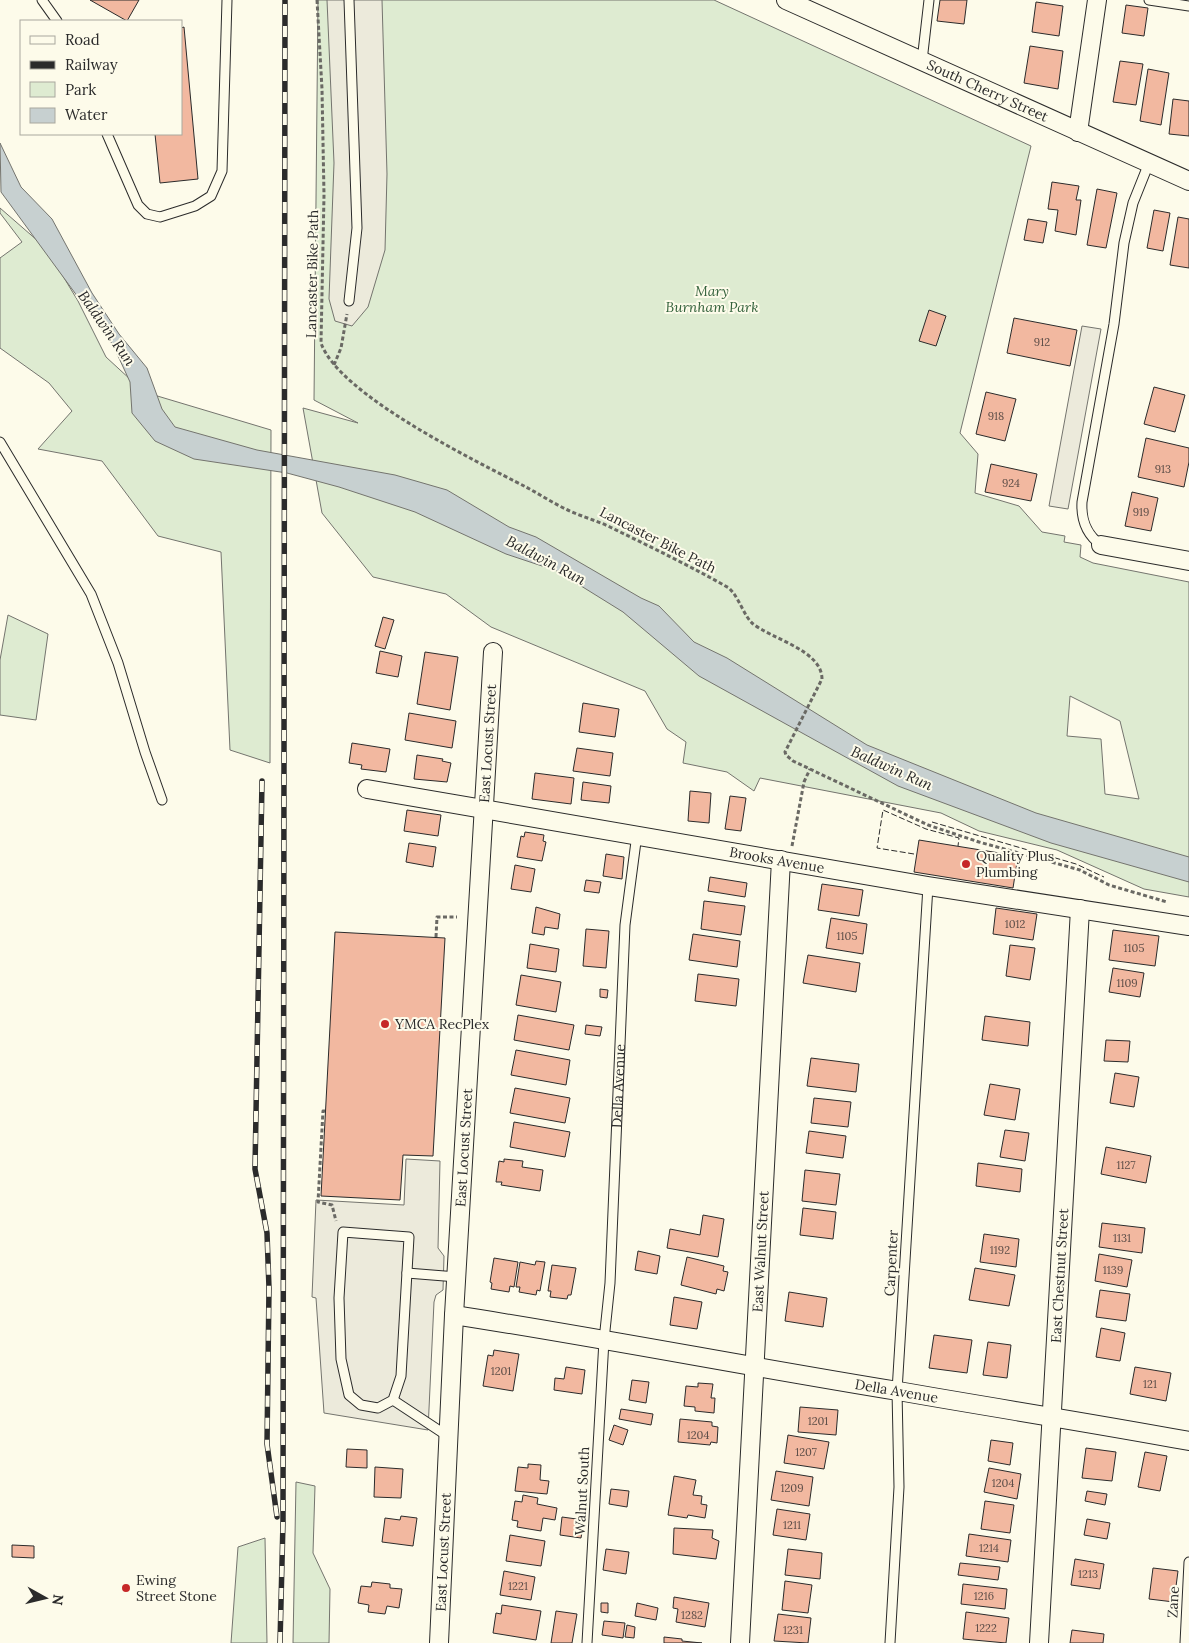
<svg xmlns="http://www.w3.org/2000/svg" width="1189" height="1643" font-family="Lora,serif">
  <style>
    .green { fill: #deebd1; stroke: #74746e; fill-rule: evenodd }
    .parking { fill: #eceadb; stroke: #74746e }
    .water { fill: #c7d0d0; stroke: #74746e }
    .building { fill: #f2b8a0; stroke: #2b2b2b }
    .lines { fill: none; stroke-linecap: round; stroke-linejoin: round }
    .lane-casing { stroke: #2b2b2b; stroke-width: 11 }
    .street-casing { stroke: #2b2b2b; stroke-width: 20 }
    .path { stroke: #6a6964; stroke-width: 3; stroke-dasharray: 4 2.5; stroke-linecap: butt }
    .lane { stroke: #fdfbea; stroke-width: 9 }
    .street { stroke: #fdfbea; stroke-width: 18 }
    .rail-casing { stroke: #2b2b2b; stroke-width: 5.5 }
    .rail { stroke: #fdfbea; stroke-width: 4; stroke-dasharray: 11; stroke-linecap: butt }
    .fence { stroke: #2b2b2b; stroke-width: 1; stroke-dasharray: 6 2.5; stroke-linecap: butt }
    .poi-dot { fill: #c62828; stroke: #fdfbea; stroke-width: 2 }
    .labels { text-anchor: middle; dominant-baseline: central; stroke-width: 4; stroke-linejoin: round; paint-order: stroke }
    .number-label { font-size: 11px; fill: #5d4e48 }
    .street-label { font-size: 14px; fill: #2b2b2b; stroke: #fdfbea }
    .park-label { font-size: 14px; font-style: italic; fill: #34623c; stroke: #fdfbea }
    .poi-label { font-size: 14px; fill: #2b2b2b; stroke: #fdfbea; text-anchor: start }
    .water-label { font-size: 15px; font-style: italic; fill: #2b2b2b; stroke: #fdfbea }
  </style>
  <rect width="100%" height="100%" fill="#fdfbea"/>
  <path class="green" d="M318 0H714L1031 146 960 433 978 454 975 493 1019 506 1042 532 1065 536 1064 542 1081 545 1080 557 1093 563 1189 582V897L1144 889 1057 850 979 831 941 813 760 778 754 791 727 772 683 763 686 742 667 729 645 691 491 627 446 594 373 577 322 513 303 408 358 423 314 400ZM1070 696 1120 721 1139 799 1105 794 1101 739 1067 736Z
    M0 208 46 248 78 301 106 357 144 392 271 430 270 763 230 750 221 552 158 536 102 461 38 449 72 411 49 383 0 348V258L22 242 0 213Z
    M8 615 48 634 36 720 0 715V660Z
    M296 1482 315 1486 313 1553 330 1589 329 1643H293Z
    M265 1538 267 1643H231L238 1547Z"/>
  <path class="parking" d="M327 0H382L387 174 385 250 368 307 352 326 335 321 329 299 334 163Z
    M1082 326 1101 329 1068 509 1049 506Z
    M406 1159 440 1161 438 1248 444 1256 443 1290 436 1295 434 1302 428 1430 324 1413 316 1298 312 1297 316 1200 404 1205Z"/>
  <path class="water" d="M0 143 21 187 52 219 92 293 119 334 147 368 162 409 175 427 257 450 395 475 447 490 509 527 536 537 641 598 659 606 694 642 727 658 867 745 1036 813 1189 857V882L1051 843 898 786 699 676 623 612 557 571 506 554 415 512 339 487 287 473 194 459 155 441 132 413 130 382 113 345 1 192Z"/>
  <path class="building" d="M90 0H139L127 21Z
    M940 0H967L964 24 937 21Z
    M1036 2 1063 6 1059 36 1032 32Z
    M1126 5 1148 8 1144 36 1122 33Z
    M184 27 198 179 160 183 155 134H181V28Z
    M1030 46 1063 51 1058 89 1024 83Z
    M1120 61 1143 64 1136 105 1113 102Z
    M1148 69 1169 73 1161 125 1140 121Z
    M1173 99 1189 101V136L1169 134Z
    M1052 182 1079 186 1076 200H1081L1076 235 1055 231 1058 210 1048 209Z
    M1097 189 1117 193 1106 248 1087 245Z
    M1154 210 1170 213 1163 251 1147 248Z
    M1178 217 1189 219V268L1170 265Z
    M1028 219 1047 222 1043 243 1024 240Z
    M929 310 946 316 936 346 919 341Z
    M1014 318 1077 330 1070 366 1007 353Z
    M1154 387 1185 395 1175 432 1144 424Z
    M986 392 1016 399 1005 441 976 434Z
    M1146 438 1189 448V462L1184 487 1138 477Z
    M991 464 1037 474 1031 501 985 492Z
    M1132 492 1158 498 1151 531 1125 526Z
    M383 617 394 620 385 649 375 646Z
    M380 651 402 656 398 677 376 673Z
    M425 652 458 657 450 710 417 704Z
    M583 703 619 709 615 737 579 732Z
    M409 713 456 721 452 748 405 740Z
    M352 743 390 749 386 772 361 769 362 765 349 763Z
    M577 748 613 753 610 776 573 771Z
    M417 755 443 759 442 761 451 763 447 782 414 779Z
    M535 773 574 778 571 804 532 799Z
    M583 782 611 786 609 803 581 800Z
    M690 791 711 793 709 823 688 821Z
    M730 796 746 798 741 831 725 829Z
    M407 810 441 815 438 836 404 831Z
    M525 832 544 835 543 841 546 842 542 861 517 857 521 836 524 837Z
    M919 840 1018 856 1013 888 914 872Z
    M409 843 436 847 433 867 406 862Z
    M606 854 624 857 622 879 603 876Z
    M515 865 535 869 531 892 511 889Z
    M710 877 747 883 745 897 708 891Z
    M586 880 601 882 599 893 584 891Z
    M822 884 863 890 859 916 818 910Z
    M704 901 745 906 741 935 701 929Z
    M536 907 560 914 558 929 545 927 544 935 532 933Z
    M996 908 1037 914 1033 940 993 934Z
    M831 918 867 924 863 954 826 948Z
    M586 929 609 931 606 968 583 966Z
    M1113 930 1159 936 1155 966 1109 960Z
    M335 932 445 938 433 1156 403 1155 400 1200 321 1196Z
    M693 934 740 941 737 967 689 960Z
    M530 944 559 949 556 972 527 968Z
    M1010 945 1035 948 1030 980 1006 976Z
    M808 955 860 963 856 992 803 983Z
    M1113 968 1144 973 1140 997 1109 992Z
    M698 974 739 979 736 1006 695 1001Z
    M521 975 561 982 556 1012 516 1005Z
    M600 989 608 990 607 998 600 997Z
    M518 1015 574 1025 569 1050 514 1040Z
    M985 1016 1030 1022 1028 1046 982 1040Z
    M586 1025 602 1027 600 1036 585 1034Z
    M1106 1040 1130 1041 1128 1062 1104 1061Z
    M516 1050 570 1060 566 1085 511 1075Z
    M811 1058 859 1064 856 1092 807 1086Z
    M1115 1073 1139 1077 1134 1107 1110 1103Z
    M990 1084 1020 1089 1015 1120 984 1115Z
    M515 1088 570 1098 565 1123 510 1113Z
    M814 1098 851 1102 848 1127 811 1123Z
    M514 1122 570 1132 565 1157 510 1147Z
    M1005 1130 1029 1133 1025 1161 1000 1157Z
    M809 1131 846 1136 843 1158 806 1153Z
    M1106 1147 1151 1156 1146 1183 1101 1174Z
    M504 1159 523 1161 522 1167 543 1170 540 1191 501 1185 502 1182H496L499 1161 504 1162Z
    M978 1163 1022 1169 1020 1192 976 1186Z
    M805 1170 840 1174 836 1205 802 1201Z
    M803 1208 836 1212 833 1239 800 1235Z
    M703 1215 724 1219 718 1257 667 1248 670 1229 700 1235Z
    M1102 1223 1145 1228 1142 1253 1099 1247Z
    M984 1234 1019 1239 1016 1267 980 1262Z
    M638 1251 660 1256 657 1274 635 1270Z
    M1099 1254 1132 1260 1127 1287 1095 1281Z
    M687 1257 724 1266 723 1271 728 1272 724 1291 717 1289 716 1294 681 1285Z
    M494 1258 518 1262 514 1287 510 1286 509 1292 491 1289 492 1283 490 1282Z
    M536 1261 545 1262 540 1291 537 1290 536 1295 519 1292 520 1287H516L520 1262 535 1265Z
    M552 1265 576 1268 571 1295H568L567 1299 550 1297 551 1291H548Z
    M975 1268 1015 1275 1009 1306 969 1300Z
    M1100 1290 1130 1294 1126 1321 1096 1317Z
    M789 1292 827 1298 823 1327 785 1321Z
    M674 1297 702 1302 697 1329 670 1325Z
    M1101 1328 1125 1333 1120 1361 1096 1357Z
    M934 1335 972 1340 967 1373 929 1368Z
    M988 1342 1011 1345 1007 1378 983 1375Z
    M494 1350 519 1354 513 1391 483 1386 488 1355 493 1356Z
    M566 1367 585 1370 582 1394 554 1390 555 1378 564 1379Z
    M1135 1367 1171 1373 1166 1401 1130 1394Z
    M632 1380 649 1382 646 1403 629 1400Z
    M698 1383 713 1384 711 1398H715L714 1413 695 1411V1407L684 1406 686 1386 698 1387Z
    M800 1407 838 1410 836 1435 798 1432Z
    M621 1409 653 1414 651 1425 619 1419Z
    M680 1419 712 1422V1426L718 1427 717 1443 711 1442 710 1445 678 1442Z
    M614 1425 628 1430 623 1445 609 1440Z
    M788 1435 829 1442 824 1469 784 1463Z
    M991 1440 1013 1443 1010 1465 988 1461Z
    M1086 1448 1116 1452 1112 1481 1082 1478Z
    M347 1449 367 1450V1468L346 1467Z
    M1145 1452 1167 1456 1160 1491 1138 1487Z
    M528 1464 541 1465 540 1480 549 1481 547 1494 515 1491 518 1467 528 1468Z
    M375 1467 403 1469 401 1498 374 1497Z
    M989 1468 1021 1474 1017 1499 984 1492Z
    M776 1471 813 1477 809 1506 771 1500Z
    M674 1476 696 1480 693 1495 702 1496 701 1504 707 1505 705 1518 688 1515 687 1518 668 1515Z
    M611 1489 629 1491 627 1507 609 1504Z
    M1087 1491 1107 1494 1105 1505 1085 1501Z
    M523 1495 538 1498 537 1504 557 1508 555 1520 543 1518 541 1531 517 1527 518 1521 512 1520 515 1501 522 1502Z
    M985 1501 1014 1505 1010 1533 981 1529Z
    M777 1509 810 1514 806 1540 773 1535Z
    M401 1516 417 1518 413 1546 382 1542 385 1518 400 1520Z
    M562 1517 584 1520 581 1538 560 1535Z
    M1087 1519 1110 1523 1107 1539 1084 1535Z
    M674 1528 713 1530 712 1538 719 1541 716 1559 673 1554Z
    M969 1534 1011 1540 1008 1562 966 1556Z
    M510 1535 545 1541 541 1566 506 1561Z
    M12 1545 34 1546V1558L12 1557Z
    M606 1549 629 1552 626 1574 603 1570Z
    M788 1549 822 1553 820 1579 785 1575Z
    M1075 1559 1104 1564 1100 1589 1071 1585Z
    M960 1563 1000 1567 998 1580 958 1575Z
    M1153 1568 1178 1571 1174 1602 1149 1599Z
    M504 1571 535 1577 531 1600 500 1595Z
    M785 1581 812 1585 808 1613 782 1610Z
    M372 1582 390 1584V1588L402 1589 399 1608 387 1606 385 1614 368 1612 369 1605 358 1603 361 1586 371 1587Z
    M963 1584 1007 1589 1005 1609 961 1604Z
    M674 1597 709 1603 705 1627 676 1622 678 1609 673 1608Z
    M601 1603H608V1613L601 1612Z
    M637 1603 658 1608 656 1620 635 1616Z
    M502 1605 541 1611 536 1640 493 1633 496 1613 501 1614Z
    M556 1611 577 1614 572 1643H551Z
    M966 1612 1009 1618 1006 1643 963 1639Z
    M778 1614 811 1618 808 1643 774 1641Z
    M604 1621 625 1623 623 1638 602 1635Z
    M627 1625 635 1627 634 1638 625 1637Z
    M1072 1630 1104 1634 1103 1643H1070Z
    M664 1637 682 1639V1641L702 1643H664Z"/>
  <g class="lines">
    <g class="lane-casing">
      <g id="lane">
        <path d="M42 0 57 21"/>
        <path d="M1149 0 1189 6"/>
        <path d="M922 61 929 0"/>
        <path d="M107 134 138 205 147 214 160 217 195 206 211 196 222 171 227 0"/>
        <path d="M349 301 357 228 349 0"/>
        <path d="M0 442 91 594 118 663 145 752 162 800"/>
        <path d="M1101 545C1086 534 1081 520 1082 502L1114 324 1124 243 1133 203 1149 163"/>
        <path d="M343 1232 409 1237 401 1376 393 1400 378 1408 361 1405 349 1395 341 1359 339 1298Z"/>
        <path d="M407 1273 457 1277"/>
        <path d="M393 1400 449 1437"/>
        <path id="s1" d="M587 1643 604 1340 610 1283 625 925 637 834"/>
        <path d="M890 1643 899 1487 897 1391 928 886"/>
        <path d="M1185 1643 1189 1562"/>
      </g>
    </g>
    <g class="street-casing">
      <g id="street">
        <path id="s2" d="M786 0 1189 181"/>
        <path d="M1078 132 1097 0"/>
        <path d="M1101 545 1189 561"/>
        <path id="s3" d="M367 789 928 886 1189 926"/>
        <path id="s4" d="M454 1315C602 1338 750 1367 898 1391 995 1408 1092 1423 1189 1441"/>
        <path id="s5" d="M439 1643 454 1315 493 652"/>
        <path id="s6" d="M740 1643 781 860"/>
        <path id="s7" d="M1039 1643 1080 909"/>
      </g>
    </g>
    <path class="path" d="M317 0 322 89 324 195 321 343C339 395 476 461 526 487 541 495 556 505 572 512 586 518 601 522 614 529 653 548 692 567 729 588 740 599 743 614 752 623 771 639 822 650 822 679L785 752 786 755 793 761 928 825 979 842 1080 870 1109 885 1167 902
      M334 365 341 348 347 314
      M792 846 804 782 810 769
      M436 937 437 917H457
      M325 1111H323L318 1202 332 1205 336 1221"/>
    <use href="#lane" class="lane"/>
    <use href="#street" class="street"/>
    <g class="rail-casing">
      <path id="rail" d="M262 781 255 1169 267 1233 269 1288 267 1444 277 1517
        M280 1643 283 1522 285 0"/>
    </g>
    <use href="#rail" class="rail"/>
    <path class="fence" d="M932 822 1076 864 1104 877
      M914 854 877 848 883 810 926 829 959 838 958 846"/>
  </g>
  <g class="poi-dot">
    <circle cx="966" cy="864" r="5"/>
    <circle cx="385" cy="1024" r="5"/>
    <circle cx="126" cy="1588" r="5"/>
  </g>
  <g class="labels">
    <g class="number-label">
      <text x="1042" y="342">912</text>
      <text x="996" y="416">918</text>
      <text x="1163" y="469">913</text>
      <text x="1011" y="483">924</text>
      <text x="1141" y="512">919</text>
      <text x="1015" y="924">1012</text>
      <text x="847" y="936">1105</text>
      <text x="1134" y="948">1105</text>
      <text x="1127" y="983">1109</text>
      <text x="1126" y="1165">1127</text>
      <text x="1122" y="1238">1131</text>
      <text x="1000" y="1250">1192</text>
      <text x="1113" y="1270">1139</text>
      <text x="501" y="1371">1201</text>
      <text x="1150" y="1384">121</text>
      <text x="818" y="1421">1201</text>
      <text x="698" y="1435">1204</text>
      <text x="806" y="1452">1207</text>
      <text x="1003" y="1483">1204</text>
      <text x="792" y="1488">1209</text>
      <text x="792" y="1525">1211</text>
      <text x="989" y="1548">1214</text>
      <text x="1088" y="1574">1213</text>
      <text x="518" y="1586">1221</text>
      <text x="984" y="1596">1216</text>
      <text x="692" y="1615">1282</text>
      <text x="986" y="1628">1222</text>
      <text x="793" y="1630">1231</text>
    </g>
    <g class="street-label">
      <text stroke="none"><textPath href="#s2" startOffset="221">South Cherry Street</textPath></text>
      <text transform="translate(312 274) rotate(-89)">Lancaster Bike Path</text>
      <text transform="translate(658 540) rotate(27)">Lancaster Bike Path</text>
      <text stroke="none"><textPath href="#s5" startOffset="901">East Locust Street</textPath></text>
      <text stroke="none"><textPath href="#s3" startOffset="416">Brooks Avenue</textPath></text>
      <text stroke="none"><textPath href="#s1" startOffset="558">Della Avenue</textPath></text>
      <text stroke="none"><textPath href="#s5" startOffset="496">East Locust Street</textPath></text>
      <text stroke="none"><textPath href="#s6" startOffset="392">East Walnut Street</textPath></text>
      <text transform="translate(891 1263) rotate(-87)">Carpenter</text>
      <text stroke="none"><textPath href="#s7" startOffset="368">East Chestnut Street</textPath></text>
      <text stroke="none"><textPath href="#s4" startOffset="449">Della Avenue</textPath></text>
      <text transform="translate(582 1491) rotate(-87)">Walnut South</text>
      <text stroke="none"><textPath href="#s5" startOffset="91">East Locust Street</textPath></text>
      <text transform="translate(1173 1602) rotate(-87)">Zane</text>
    </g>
    <g class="park-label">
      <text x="712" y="291">Mary<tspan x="712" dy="16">Burnham Park</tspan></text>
    </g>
    <g class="poi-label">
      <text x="976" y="856">Quality Plus<tspan x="976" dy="16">Plumbing</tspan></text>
      <text x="395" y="1024">YMCA RecPlex</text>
      <text x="136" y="1580">Ewing<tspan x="136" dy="16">Street Stone</tspan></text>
    </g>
    <g class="water-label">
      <text transform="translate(107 328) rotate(55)">Baldwin Run</text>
      <text transform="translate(546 560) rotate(28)">Baldwin Run</text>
      <text transform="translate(892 768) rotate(24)">Baldwin Run</text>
    </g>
  </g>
  <rect x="20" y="20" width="162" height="115" fill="#fdfbea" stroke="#a9a89e"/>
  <rect x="30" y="36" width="25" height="8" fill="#fdfbea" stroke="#a9a89e"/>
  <text x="65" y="45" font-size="15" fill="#2b2b2b">Road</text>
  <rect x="30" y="61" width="25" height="8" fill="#2b2b2b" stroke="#a9a89e"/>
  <text x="65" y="70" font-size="15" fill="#2b2b2b">Railway</text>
  <rect x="30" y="82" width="25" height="15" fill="#deebd1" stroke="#a9a89e"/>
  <text x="65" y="95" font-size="15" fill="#2b2b2b">Park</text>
  <rect x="30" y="108" width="25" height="15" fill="#c7d0d0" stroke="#a9a89e"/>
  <text x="65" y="120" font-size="15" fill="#2b2b2b">Water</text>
  <g transform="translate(45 1598) rotate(98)" stroke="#fdfbea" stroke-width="4" paint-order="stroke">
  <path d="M0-4L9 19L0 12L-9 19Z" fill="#2b2b2b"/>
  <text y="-8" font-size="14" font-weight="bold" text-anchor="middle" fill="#2b2b2b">N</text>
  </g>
</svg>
